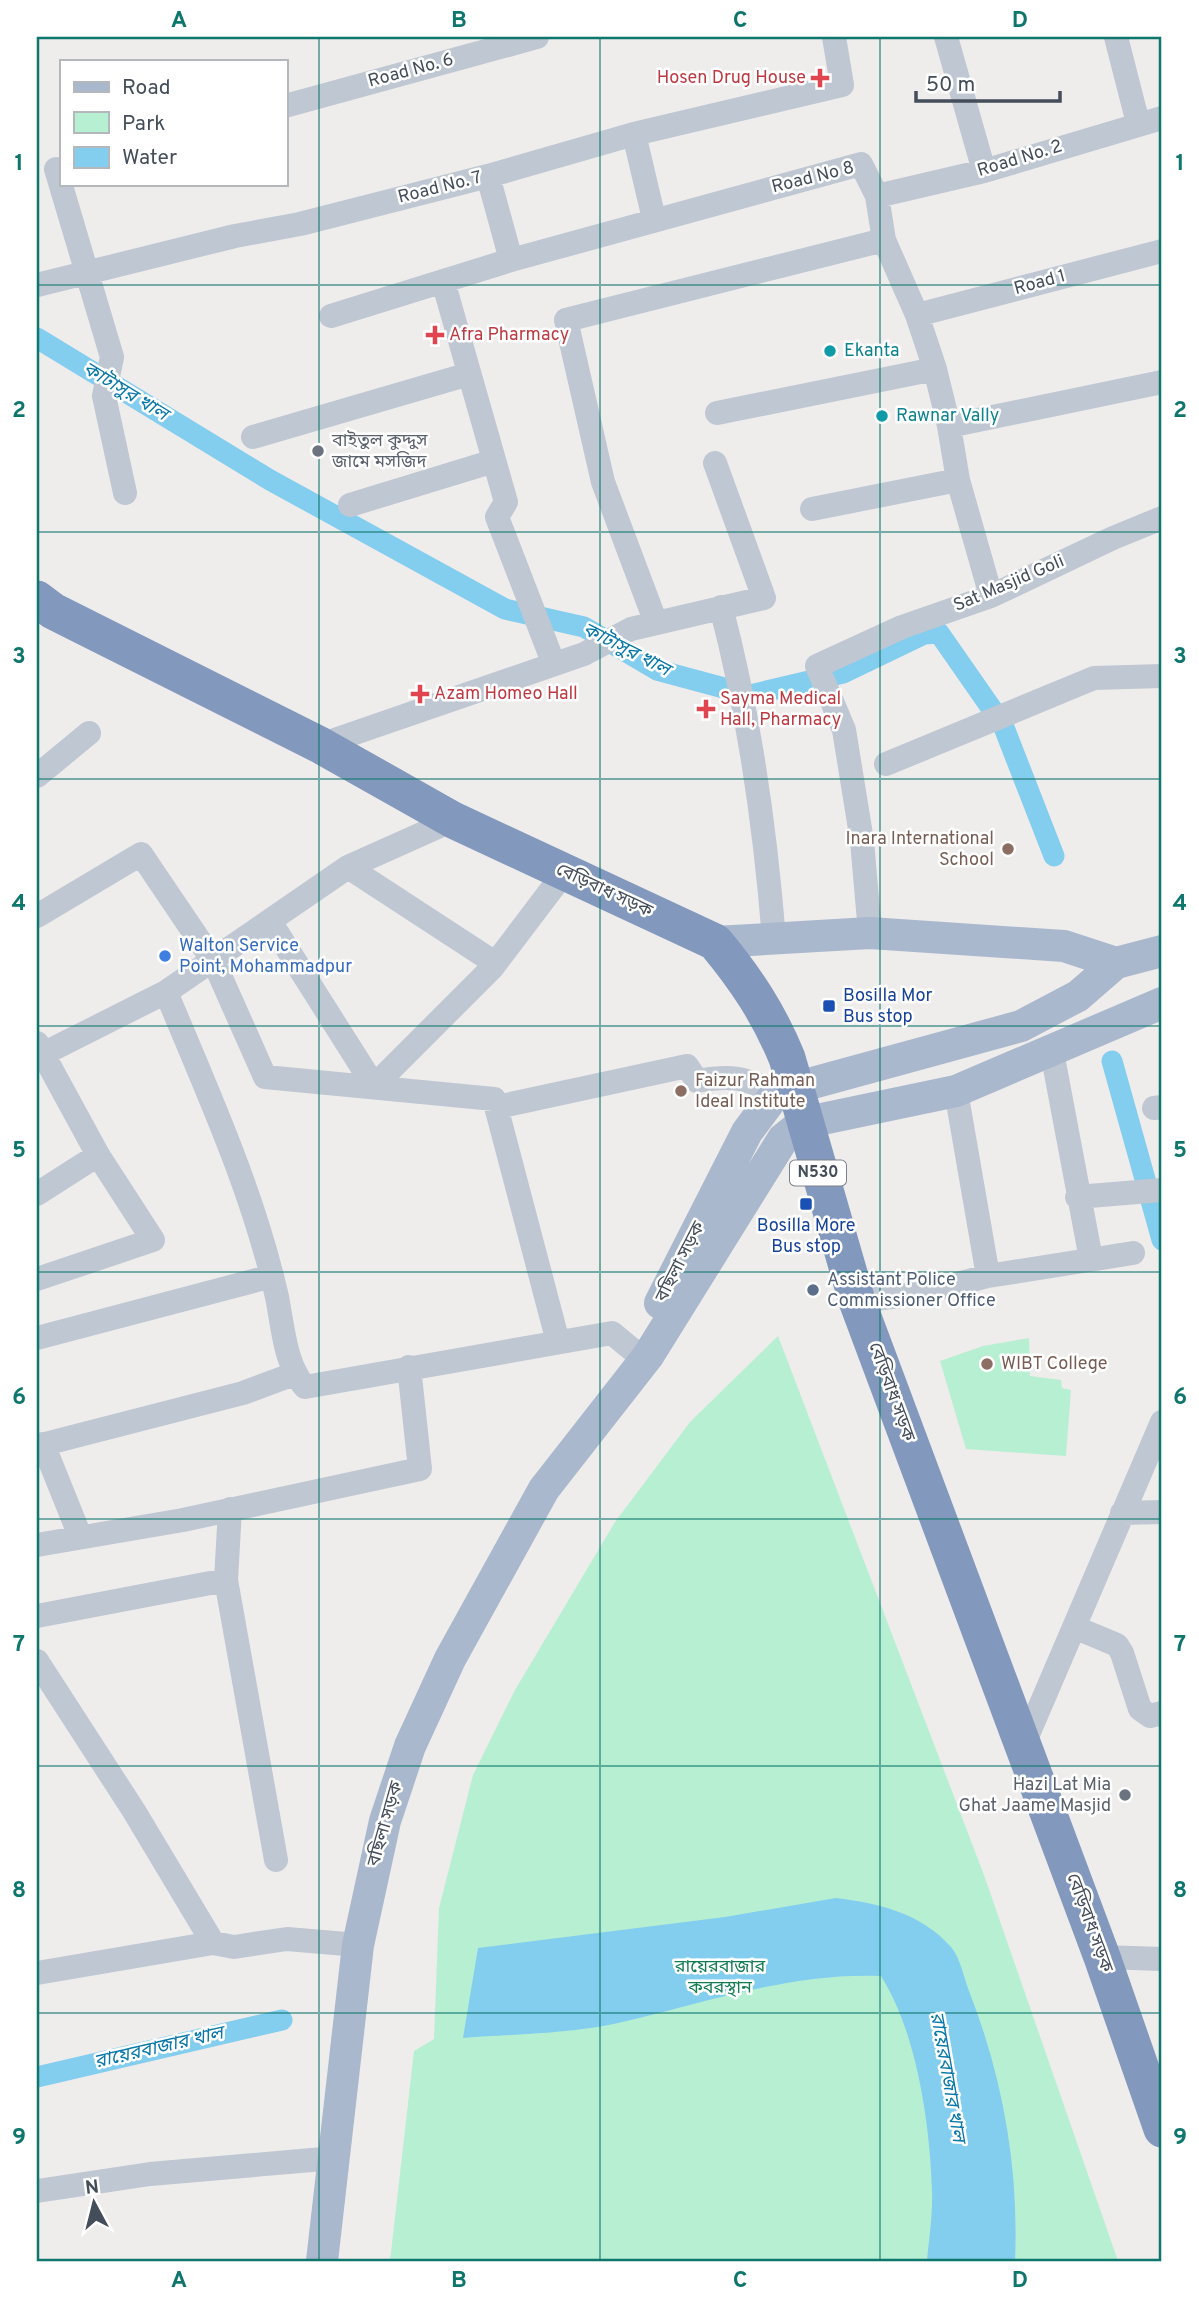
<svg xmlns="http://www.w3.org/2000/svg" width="1199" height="2298" font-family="Overpass,'Noto Sans Bengali',sans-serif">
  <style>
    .green { fill: #b7efd3 }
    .water { fill: #83cdee }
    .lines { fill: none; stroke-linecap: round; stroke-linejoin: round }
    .canal { stroke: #83cdee; stroke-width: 21 }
    .minor { stroke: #bfc7d2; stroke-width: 24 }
    .major { stroke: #aab8cd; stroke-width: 32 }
    .highway { stroke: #8299bd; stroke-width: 37 }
    .grid { fill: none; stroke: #0f766e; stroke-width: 2; stroke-opacity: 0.55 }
    .health-dot { fill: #e0444e; stroke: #fff; stroke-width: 2.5 }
    .culture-dot { fill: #0f9aa8; stroke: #fff; stroke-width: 2.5 }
    .worship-dot { fill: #6b7280; stroke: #fff; stroke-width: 2.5 }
    .education-dot { fill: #8d6e63; stroke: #fff; stroke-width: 2.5 }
    .shop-dot { fill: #3f7fe0; stroke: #fff; stroke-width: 2.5 }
    .transit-dot { fill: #1a4fb4; stroke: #fff; stroke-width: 2.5 }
    .service-dot { fill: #5c6f8a; stroke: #fff; stroke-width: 2.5 }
    .labels { text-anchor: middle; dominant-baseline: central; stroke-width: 5; stroke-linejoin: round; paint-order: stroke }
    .shield { fill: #fff; stroke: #7c828c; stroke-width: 2 }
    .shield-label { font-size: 16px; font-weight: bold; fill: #444d5a }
    .street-label { font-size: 18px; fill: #444d5a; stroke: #fff }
    .health-label { font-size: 18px; fill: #be3a42; stroke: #fff; text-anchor: start }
    .culture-label { font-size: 18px; fill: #0d838f; stroke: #fff; text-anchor: start }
    .worship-label { font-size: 18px; fill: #5b616d; stroke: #fff; text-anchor: start }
    .education-label { font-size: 18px; fill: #785e54; stroke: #fff; text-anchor: start }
    .shop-label { font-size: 18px; fill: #366cbe; stroke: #fff; text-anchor: start }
    .transit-label { font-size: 18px; fill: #164399; stroke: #fff; text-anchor: start }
    .service-label { font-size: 18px; fill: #4e5e75; stroke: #fff; text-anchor: start }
    .park-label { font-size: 18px; fill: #137d52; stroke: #fff }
    .water-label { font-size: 19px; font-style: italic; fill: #0877a9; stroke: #fff }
    .neatline { fill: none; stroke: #0f766e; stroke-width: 2.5 }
    .grid-label { font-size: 23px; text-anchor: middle; font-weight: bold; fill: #0f766e }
  </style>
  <rect width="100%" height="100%" fill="#efecec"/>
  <path class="green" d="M778 1336 984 1875 1118 2261H390L414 2051 434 2039 439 1908 473 1775 515 1690 615 1522 690 1422Z
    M1029 1338 1030 1376 1061 1380 1062 1388 1071 1390 1066 1456 966 1449 940 1361 983 1346Z"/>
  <path class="water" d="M836 1898C878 1903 921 1913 951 1947 960 1957 964 1978 969 1991 1003 2078 1019 2168 1015 2261H927C929 2238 933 2214 932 2191 930 2124 917 2033 881 1976 792 1972 704 2003 618 2023 568 2034 513 2034 463 2038L478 1948 725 1917Z"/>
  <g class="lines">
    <path class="canal" d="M37 338 270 480 505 609 584 627 657 670 750 695 843 673 924 634 939 633 1003 725 1054 856
      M1112 1061 1162 1240
      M37 2077 282 2020"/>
    <path class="minor" d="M946 37 984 171
      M1116 37 1138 123
      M285 106 537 37
      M634 134 654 219
      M56 169 112 357 104 396 125 493
      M488 176 511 260
      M877 196 984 171 1162 118
      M443 281 506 502 497 517 553 662
      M37 285 235 236 300 224 488 176 634 134 842 85 834 37
      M917 315 1162 251
      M331 316 511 260 861 164 877 196 884 240 917 315 935 369 949 426 958 480 991 596
      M717 413 935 369
      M949 426 1162 382
      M253 437 469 374
      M350 505 494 461
      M812 509 958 480
      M721 607C750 717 765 826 774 939
      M656 623 603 482 566 320 884 240
      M320 745 584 654 631 629 764 598 715 463
      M886 764 1094 678 1162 676
      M37 776 89 733
      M348 867 495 963
      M37 916 141 854 214 962 265 1077 494 1099 558 1342
      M271 923 374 1086
      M870 933 862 841 844 730 817 666 902 627 991 596 1113 538 1162 518
      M166 992C208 1093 253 1191 277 1297 283 1327 285 1365 305 1387L612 1333 635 1352
      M37 1043 98 1155 153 1240 37 1279
      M1052 1052 1091 1259
      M37 1057 166 992 348 867 453 820
      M374 1086 492 968 564 873
      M956 1091 988 1276
      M497 1107 687 1066 697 1081C731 1075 744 1077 776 1093
      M1154 1108 1162 1107
      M37 1194 98 1155
      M1077 1197 1162 1190
      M857 1301 918 1294 988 1276 1133 1253
      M37 1338 272 1276
      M43 1444 80 1536
      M37 1446 243 1393 294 1374
      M230 1509 226 1580 276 1860
      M1122 1513 1162 1512
      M37 1545 183 1520 420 1469 409 1367
      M37 1616 226 1580
      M1074 1627 1117 1645 1122 1653 1140 1709 1150 1716 1162 1713
      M37 1661 134 1811 213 1943 234 1947 287 1939 358 1945
      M1023 1746 1162 1422
      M1102 1957 1162 1959
      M37 1973 213 1943
      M37 2191 150 2174 335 2158"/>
    <path class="major" d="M715 942 870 933 1064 946 1116 963
      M660 1303 747 1132 776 1093 1021 1026 1078 996 1116 963 1162 951
      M322 2261 358 1945 385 1821 410 1746 450 1659 544 1489 648 1356 783 1139 803 1123 956 1091 1162 1003"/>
    <path class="highway" d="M37 599 53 611 320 745 453 820 715 942C746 979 769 1014 787 1058L857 1301 1102 1957 1162 2129"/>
  </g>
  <path class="grid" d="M319 37V2261M600 37V2261M880 37V2261M37 285H1162M37 532H1162M37 779H1162M37 1026H1162M37 1272H1162M37 1519H1162M37 1766H1162M37 2013H1162"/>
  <g class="health-dot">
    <path d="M816.5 67.5h7v7h7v7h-7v7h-7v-7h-7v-7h7z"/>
    <path d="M431.5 324.5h7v7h7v7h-7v7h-7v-7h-7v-7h7z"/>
    <path d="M416.5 683.5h7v7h7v7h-7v7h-7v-7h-7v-7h7z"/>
    <path d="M702.5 698.5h7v7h7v7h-7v7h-7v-7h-7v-7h7z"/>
  </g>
  <g class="culture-dot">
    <circle cx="830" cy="351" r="7"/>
    <circle cx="882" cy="416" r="7"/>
  </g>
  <g class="worship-dot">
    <circle cx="318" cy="451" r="7"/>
    <circle cx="1125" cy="1795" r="7"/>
  </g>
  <g class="education-dot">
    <circle cx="1008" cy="849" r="7"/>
    <circle cx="681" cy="1091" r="7"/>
    <circle cx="987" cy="1364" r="7"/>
  </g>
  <circle class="shop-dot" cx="165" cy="956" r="7"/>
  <g class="transit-dot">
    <rect x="822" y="999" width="14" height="14" rx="3.5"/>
    <rect x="799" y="1197" width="14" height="14" rx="3.5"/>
  </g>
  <circle class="service-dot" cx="813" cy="1290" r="7"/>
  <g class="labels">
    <rect class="shield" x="790" y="1160.5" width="56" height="25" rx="5"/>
    <g class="shield-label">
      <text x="818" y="1173">N530</text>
    </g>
    <g class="street-label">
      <text transform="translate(411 71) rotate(-15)">Road No. 6</text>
      <text transform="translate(1020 159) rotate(-17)">Road No. 2</text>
      <text transform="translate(813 178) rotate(-14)">Road No 8</text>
      <text transform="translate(440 188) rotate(-14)">Road No. 7</text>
      <text transform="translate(1040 283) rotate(-15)">Road 1</text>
      <text transform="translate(1009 584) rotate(-23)">Sat Masjid Goli</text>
      <text transform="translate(604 891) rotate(25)">বেড়িবাধ সড়ক</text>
      <text transform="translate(681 1262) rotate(-63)">বছিলা সড়ক</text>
      <text transform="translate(891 1392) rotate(70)">বেড়িবাধ সড়ক</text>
      <text transform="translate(386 1824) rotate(-74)">বছিলা সড়ক</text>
      <text transform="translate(1089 1923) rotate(70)">বেড়িবাধ সড়ক</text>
    </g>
    <g class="health-label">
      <text x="806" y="78" text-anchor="end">Hosen Drug House</text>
      <text x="449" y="335">Afra Pharmacy</text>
      <text x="434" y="694">Azam Homeo Hall</text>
      <text x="720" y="699">Sayma Medical<tspan x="720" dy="21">Hall, Pharmacy</tspan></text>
    </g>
    <g class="culture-label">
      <text x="844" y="351">Ekanta</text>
      <text x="896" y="416">Rawnar Vally</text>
    </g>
    <g class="worship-label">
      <text x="332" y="441">বাইতুল কুদ্দুস<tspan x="332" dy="21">জামে মসজিদ</tspan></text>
      <text x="1111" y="1785" text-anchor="end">Hazi Lat Mia<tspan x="1111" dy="21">Ghat Jaame Masjid</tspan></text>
    </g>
    <g class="education-label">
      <text x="994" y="839" text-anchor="end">Inara International<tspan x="994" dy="21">School</tspan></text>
      <text x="695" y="1081">Faizur Rahman<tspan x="695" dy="21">Ideal Institute</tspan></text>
      <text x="1001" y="1364">WIBT College</text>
    </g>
    <g class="shop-label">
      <text x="179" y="946">Walton Service<tspan x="179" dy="21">Point, Mohammadpur</tspan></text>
    </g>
    <g class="transit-label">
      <text x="843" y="996">Bosilla Mor<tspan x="843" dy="21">Bus stop</tspan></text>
      <text x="806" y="1226" text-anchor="middle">Bosilla More<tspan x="806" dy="21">Bus stop</tspan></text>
    </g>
    <g class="service-label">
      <text x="827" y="1280">Assistant Police<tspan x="827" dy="21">Commissioner Office</tspan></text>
    </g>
    <g class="park-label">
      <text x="720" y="1967">রায়েরবাজার<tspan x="720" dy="21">কবরস্থান</tspan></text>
    </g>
    <g class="water-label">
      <text transform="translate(125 392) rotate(31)">কাটাসুর খাল</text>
      <text transform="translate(626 650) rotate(27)">কাটাসুর খাল</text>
      <text transform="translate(159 2048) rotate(-13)">রায়েরবাজার খাল</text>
      <text transform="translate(947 2077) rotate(80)">রায়েরবাজার খাল</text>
    </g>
  </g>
  <rect width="1199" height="2298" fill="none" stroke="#ffffff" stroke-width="77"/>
  <rect x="60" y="60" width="228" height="126" fill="#ffffff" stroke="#b4b8bd" stroke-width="2"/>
  <rect x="74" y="82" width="35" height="10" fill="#aab8cd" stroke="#b4b8bd" stroke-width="2"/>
  <text x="122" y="94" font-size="21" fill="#444d5a">Road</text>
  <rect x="74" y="112" width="35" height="21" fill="#b7efd3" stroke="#b4b8bd" stroke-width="2"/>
  <text x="122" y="130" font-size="21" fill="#444d5a">Park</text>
  <rect x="74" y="147" width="35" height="21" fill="#83cdee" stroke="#b4b8bd" stroke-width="2"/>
  <text x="122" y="164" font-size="21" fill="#444d5a">Water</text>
  <g transform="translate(94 2203) rotate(353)" stroke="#ffffff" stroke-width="5" paint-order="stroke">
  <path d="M0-5L12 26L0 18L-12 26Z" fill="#444d5a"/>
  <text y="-10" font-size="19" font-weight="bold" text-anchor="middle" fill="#444d5a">N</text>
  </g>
  <path d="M916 91v10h144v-10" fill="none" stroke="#444d5a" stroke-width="3.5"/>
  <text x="926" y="91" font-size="21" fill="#444d5a" stroke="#ffffff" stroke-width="5" paint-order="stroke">50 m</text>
  <rect x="38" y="38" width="1122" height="2222" class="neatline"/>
  <g class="grid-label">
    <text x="179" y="27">A</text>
    <text x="459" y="27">B</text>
    <text x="740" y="27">C</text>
    <text x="1020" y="27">D</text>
    <text x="19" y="170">1</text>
    <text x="1180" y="170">1</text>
    <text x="19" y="417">2</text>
    <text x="1180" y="417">2</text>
    <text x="19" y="663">3</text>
    <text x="1180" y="663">3</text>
    <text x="19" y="910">4</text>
    <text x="1180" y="910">4</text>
    <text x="19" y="1157">5</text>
    <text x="1180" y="1157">5</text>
    <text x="19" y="1404">6</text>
    <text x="1180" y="1404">6</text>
    <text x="19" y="1651">7</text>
    <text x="1180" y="1651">7</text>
    <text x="19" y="1897">8</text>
    <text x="1180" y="1897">8</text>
    <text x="19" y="2144">9</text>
    <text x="1180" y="2144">9</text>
    <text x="179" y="2287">A</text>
    <text x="459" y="2287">B</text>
    <text x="740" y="2287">C</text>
    <text x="1020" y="2287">D</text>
  </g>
</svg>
